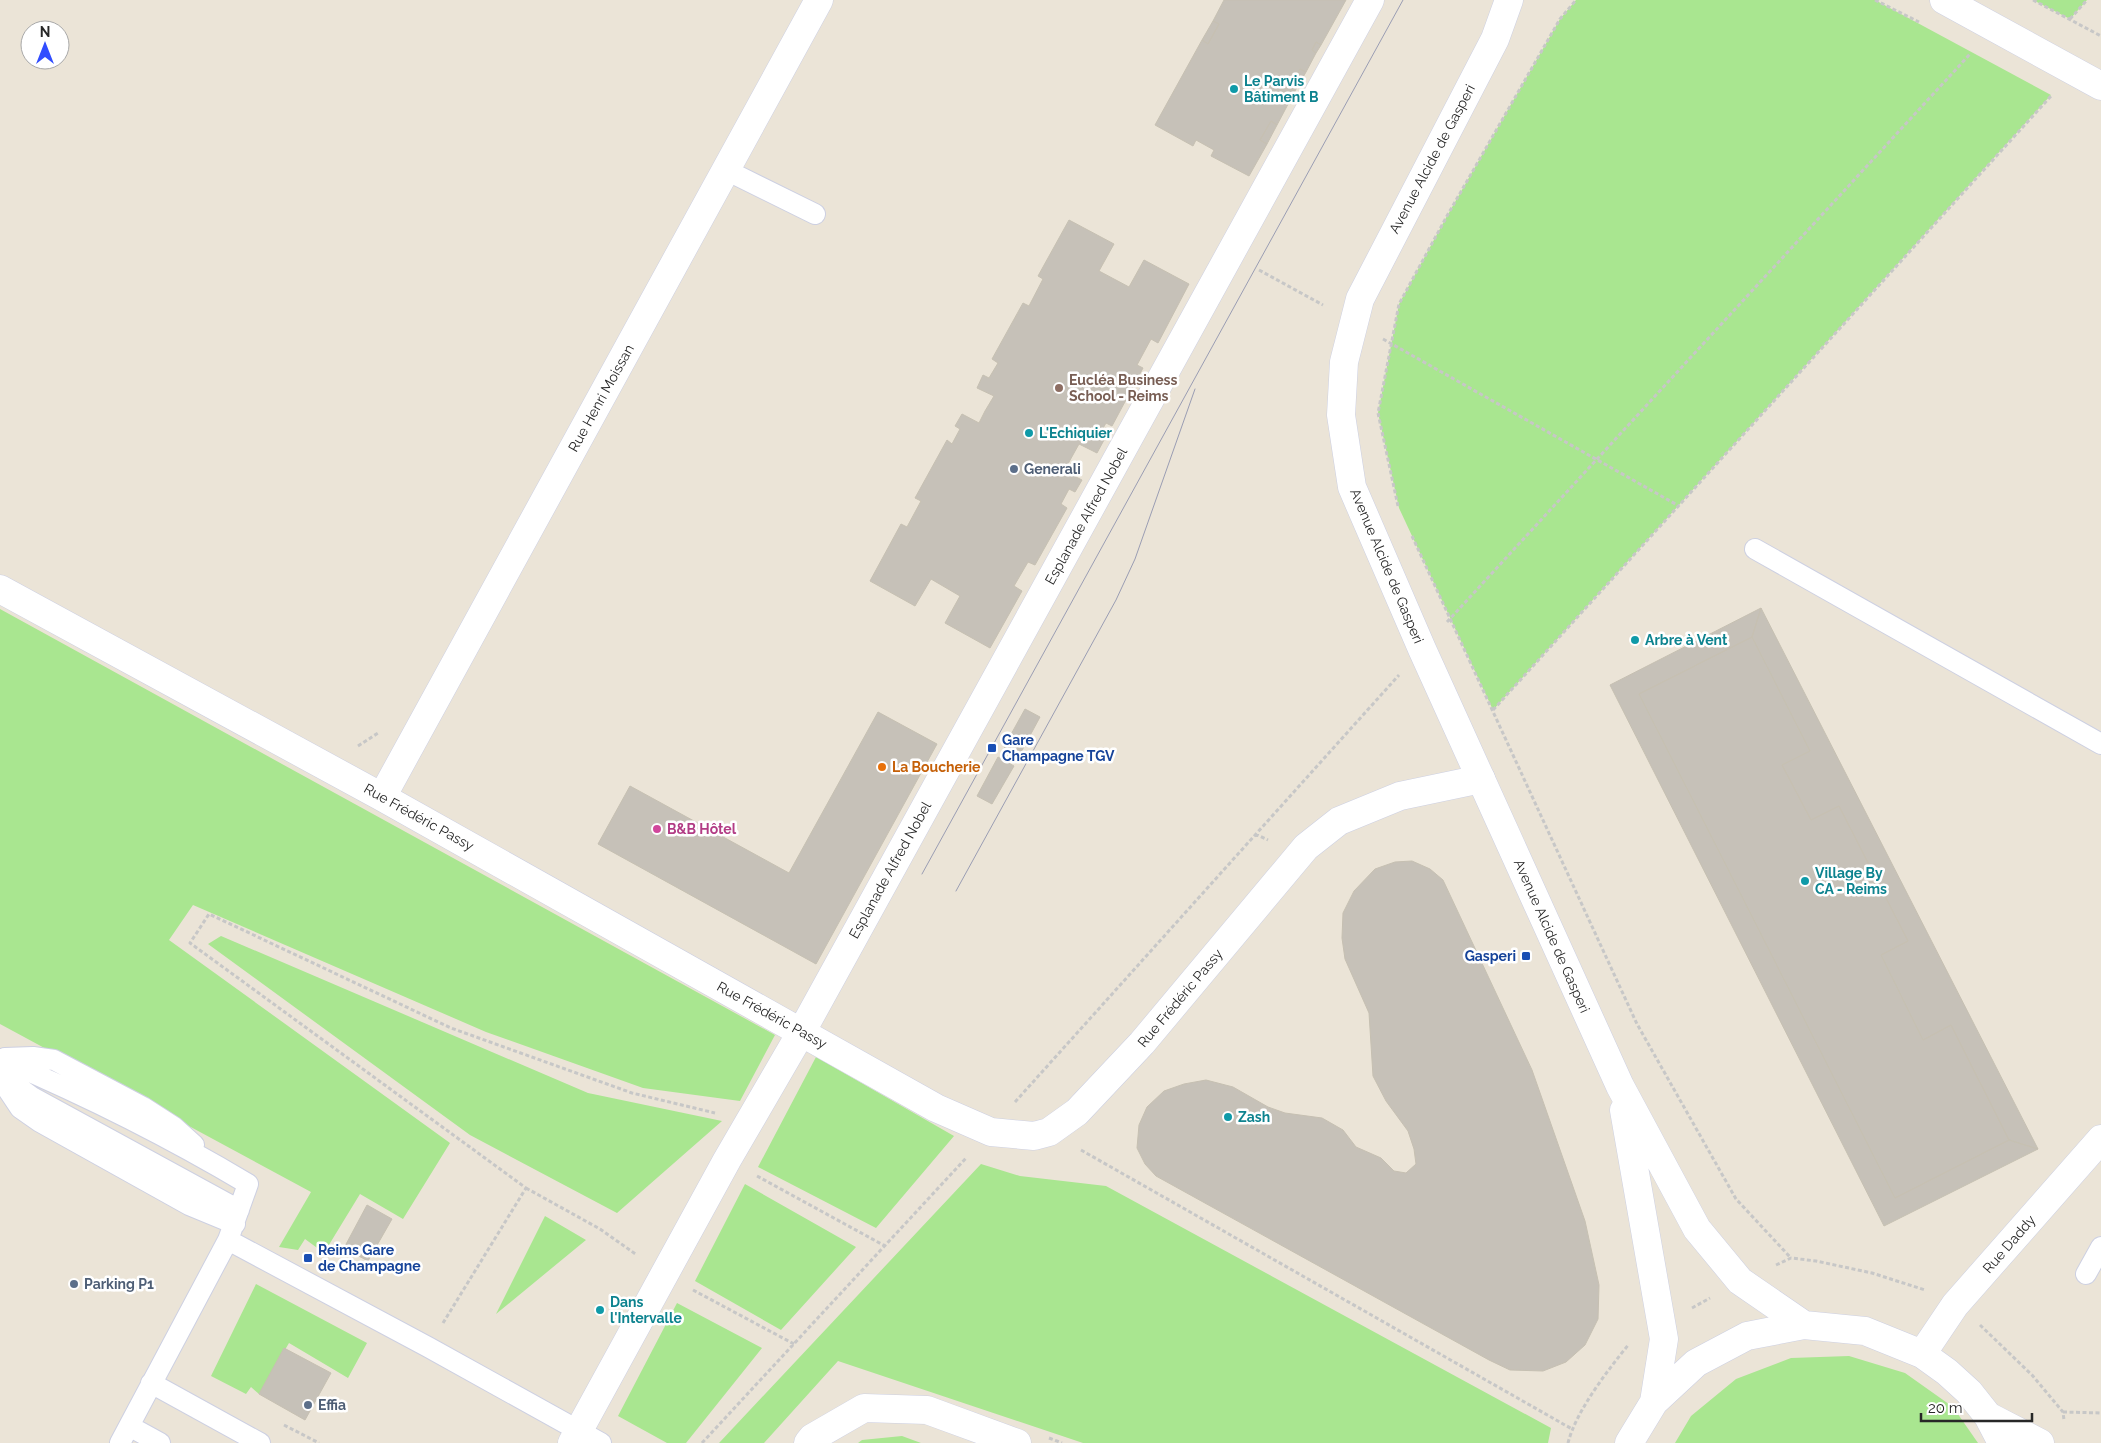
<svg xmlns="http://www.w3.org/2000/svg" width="2101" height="1443" font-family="Raleway,sans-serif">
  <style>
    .green { fill: #a9e690 }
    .building { fill: #c6c1b8; stroke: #c6c0b2 }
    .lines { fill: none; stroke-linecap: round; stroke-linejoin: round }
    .lane-casing { stroke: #cdd0e2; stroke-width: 22 }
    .street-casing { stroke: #cdd0e2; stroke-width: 29 }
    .secondary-casing { stroke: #cdd0e2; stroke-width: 29 }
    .path { stroke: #c7c7c7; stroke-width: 3; stroke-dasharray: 4 2.5; stroke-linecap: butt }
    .lane { stroke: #fff; stroke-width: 20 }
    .street { stroke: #fff; stroke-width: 28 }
    .secondary { stroke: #fff; stroke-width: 28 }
    .tram { stroke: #9a9db3; stroke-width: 1 }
    .culture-dot { fill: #0f9aa8; stroke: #fff; stroke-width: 2 }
    .education-dot { fill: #8d6e63; stroke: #fff; stroke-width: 2 }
    .service-dot { fill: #5c6f8a; stroke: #fff; stroke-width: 2 }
    .transit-dot { fill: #1a4fb4; stroke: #fff; stroke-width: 2 }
    .food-dot { fill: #e8710a; stroke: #fff; stroke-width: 2 }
    .hotel-dot { fill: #d1479c; stroke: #fff; stroke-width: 2 }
    .labels { text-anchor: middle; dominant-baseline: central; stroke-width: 5; stroke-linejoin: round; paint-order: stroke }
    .culture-label { font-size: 14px; font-weight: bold; fill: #0d838f; stroke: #fff; text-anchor: start }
    .street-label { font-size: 14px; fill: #272727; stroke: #fff }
    .education-label { font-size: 14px; font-weight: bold; fill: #785e54; stroke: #fff; text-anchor: start }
    .service-label { font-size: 14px; font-weight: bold; fill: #4e5e75; stroke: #fff; text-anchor: start }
    .transit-label { font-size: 14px; font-weight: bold; fill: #164399; stroke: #fff; text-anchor: start }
    .food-label { font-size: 14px; font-weight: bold; fill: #c56008; stroke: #fff; text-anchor: start }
    .hotel-label { font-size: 14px; font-weight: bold; fill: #b23c85; stroke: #fff; text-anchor: start }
  </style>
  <rect width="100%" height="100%" fill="#ebe4d7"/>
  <path class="green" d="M1576 0H1875L2051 95 1493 710 1399 508 1378 413 1399 304 1447 216 1560 19Z
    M2033 0H2087L2070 19Z
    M0 609 775 1035 740 1101 643 1088 486 1032 193 905 169 940 450 1143 403 1219 360 1194 324 1253 305 1239 298 1250 279 1247 311 1192 0 1024Z
    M221 936 588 1093 722 1121 617 1213 470 1135 208 944Z
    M816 1057 954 1136 876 1228 758 1167Z
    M981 1164 1020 1176 1106 1186 1551 1428 1548 1443H1083L838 1361 764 1443H719Z
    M745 1184 856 1247 781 1330 695 1281Z
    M545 1216 586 1240 496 1314Z
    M256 1284 367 1343 348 1378 289 1343 259 1394 251 1387 246 1394 211 1376Z
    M677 1303 762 1348 686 1443H667L618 1416Z
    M1849 1356 1905 1373 1953 1407 1978 1443H1675L1691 1416 1736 1379 1791 1358Z
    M902 1436 921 1443H858L862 1440Z"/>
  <path class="building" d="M1224 0H1346L1321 45 1316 42 1312 50 1316 53 1306 72 1300 69 1289 88 1295 91 1277 125 1271 121 1260 140 1267 144 1249 176 1211 156 1214 150 1196 140 1193 146 1155 125 1202 40 1208 44 1219 24 1213 21Z
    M1213 21 1219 24 1208 44 1202 40Z
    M1316 42 1321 45 1316 53 1312 50Z
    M1300 69 1306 72 1295 91 1289 88Z
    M1271 121 1277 125 1267 144 1260 140Z
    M1069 220 1114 244 1099 271 1129 287 1144 260 1189 284 1158 343 1151 339 1137 365 1143 368 1112 426 1106 423 1098 437 1104 440 1097 453 1079 444 1064 471 1082 480 1075 492 1069 489 1061 504 1067 508 1035 565 1028 562 1014 586 1022 591 990 648 945 623 960 596 931 579 915 606 870 581 901 524 907 527 921 501 915 498 947 440 952 444 960 429 955 426 962 414 979 423 985 411 994 396 977 388 983 375 989 378 998 363 992 359 1023 303 1029 306 1043 279 1038 276Z
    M1761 608 1752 637 1639 694 1895 1198 2009 1140 2038 1149 1884 1226 1610 685Z
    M1761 608 2038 1149 2009 1140 1951 1025 1923 1040 1881 955 1908 941 1839 806 1811 820 1782 765 1810 751 1752 637Z
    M1752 637 1810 751 1782 765 1811 820 1839 806 1908 941 1881 955 1923 1040 1951 1025 2009 1140 1895 1198 1639 694Z
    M1025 709 1040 717 1019 756 1004 747Z
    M878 712 937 744 816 964 598 844 630 786 789 873Z
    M998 757 1014 766 992 804 977 796Z
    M1412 861 1430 869 1443 880 1532 1070 1585 1221 1599 1285 1598 1319 1585 1345 1566 1362 1543 1371 1510 1370 1489 1360 1156 1176 1145 1164 1137 1148 1139 1125 1147 1107 1164 1091 1184 1084 1206 1080 1233 1087 1268 1107 1285 1113 1322 1118 1343 1130 1356 1147 1381 1158 1394 1171 1406 1173 1416 1164 1414 1149 1408 1131 1386 1101 1373 1076 1369 1013 1345 959 1342 938 1343 913 1354 891 1375 869 1395 862Z
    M367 1205 392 1219 368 1261 344 1248Z
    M284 1348 331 1373 305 1420 259 1394Z"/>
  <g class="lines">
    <g class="lane-casing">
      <path id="lane" d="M726 170 815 214
        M1755 549 2101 744
        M5 1058 33 1057 54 1060 143 1107 174 1127 194 1145
        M0 1059C85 1095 169 1137 248 1184L228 1240
        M0 1078 20 1108 40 1122 189 1205 235 1224
        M6 1078 32 1097 239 1210
        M2086 1274 2101 1247
        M151 1383 260 1443
        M129 1426 160 1443
        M120 1443 228 1240 428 1347 601 1443"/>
    </g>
    <g class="street-casing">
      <path id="street" d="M1944 0 2101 86
        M0 589 382 797 936 1108 991 1132 1034 1136 1049 1132 1077 1112 1142 1043 1306 847 1339 821 1400 796 1481 779
        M382 797 819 0
        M1922 1354 1955 1305 2101 1139
        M572 1443 727 1160 802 1031 1370 0
        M808 1443 812 1438 864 1408 927 1410 1017 1443"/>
    </g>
    <g class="secondary-casing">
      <path id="secondary" d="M1509 0 1495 39 1360 299 1344 362 1341 415 1352 487 1422 649 1620 1086 1697 1229 1740 1281 1804 1325
        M1624 1110 1664 1339 1654 1402
        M1988 1416 2040 1443
        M1629 1443 1654 1402 1696 1363 1747 1336 1804 1325 1865 1331 1922 1354 1947 1372 1969 1392 1988 1416 2002 1443"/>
    </g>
    <path class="path" d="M1875 0 1919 22
      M2033 0 2101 36
      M2070 19 2087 0
      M1259 270 1323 305
      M1383 339 1679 506
      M1398 506 1378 413 1399 304 1447 216 1560 19 1576 0
      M1412 536 1637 1024 1736 1199 1791 1258
      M1447 622 1971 53
      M1493 710 2051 96
      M358 746 378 733
      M1255 834 1268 840
      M1015 1102 1399 675
      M1081 1150 1572 1429
      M757 1176 885 1246
      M526 1188 600 1229 637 1255
      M1776 1265 1791 1258 1816 1261 1872 1273 1925 1290
      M693 1290 794 1344
      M1692 1308 1710 1298
      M443 1323 526 1188 190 943 209 914 451 1028 632 1093 715 1113
      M1980 1325 2032 1375 2063 1412 2064 1420
      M2063 1412 2101 1413
      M284 1425 319 1443
      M1049 1438 1062 1443
      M702 1443 967 1157
      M1568 1443C1576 1411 1608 1370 1629 1344"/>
    <use href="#lane" class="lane"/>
    <use href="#street" class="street"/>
    <use href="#secondary" class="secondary"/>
    <path class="tram" d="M922 874 1403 0
      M956 891 1116 600 1135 559 1195 389"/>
  </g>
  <g class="culture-dot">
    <circle cx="1234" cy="89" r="5"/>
    <circle cx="1029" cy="433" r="5"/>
    <circle cx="1635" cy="640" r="5"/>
    <circle cx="1805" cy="881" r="5"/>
    <circle cx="1228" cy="1117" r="5"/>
    <circle cx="600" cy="1310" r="5"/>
  </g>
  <circle class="education-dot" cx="1059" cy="388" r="5"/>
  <g class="service-dot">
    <circle cx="1014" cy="469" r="5"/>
    <circle cx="74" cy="1284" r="5"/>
    <circle cx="308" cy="1405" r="5"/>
  </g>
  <g class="transit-dot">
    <rect x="987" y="743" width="10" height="10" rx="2.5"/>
    <rect x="1521" y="951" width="10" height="10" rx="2.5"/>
    <rect x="303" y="1253" width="10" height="10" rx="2.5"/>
  </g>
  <circle class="food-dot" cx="882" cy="767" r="5"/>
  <circle class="hotel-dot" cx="657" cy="829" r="5"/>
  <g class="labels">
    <g class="culture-label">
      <text x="1244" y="81">Le Parvis<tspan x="1244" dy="16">Bâtiment B</tspan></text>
      <text x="1039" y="433">L'Echiquier</text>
      <text x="1645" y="640">Arbre à Vent</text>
      <text x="1815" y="873">Village By<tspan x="1815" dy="16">CA - Reims</tspan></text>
      <text x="1238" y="1117">Zash</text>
      <text x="610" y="1302">Dans<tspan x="610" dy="16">l'Intervalle</tspan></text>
    </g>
    <g class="street-label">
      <text transform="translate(1432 159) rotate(-62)">Avenue Alcide de Gasperi</text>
      <text transform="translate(601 398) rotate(-61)">Rue Henri Moissan</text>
      <text transform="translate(1086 516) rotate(-61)">Esplanade Alfred Nobel</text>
      <text transform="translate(1387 566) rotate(67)">Avenue Alcide de Gasperi</text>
      <text transform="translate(419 817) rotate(29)">Rue Frédéric Passy</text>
      <text transform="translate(890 870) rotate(-61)">Esplanade Alfred Nobel</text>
      <text transform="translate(1552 936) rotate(66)">Avenue Alcide de Gasperi</text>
      <text transform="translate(1180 998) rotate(-50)">Rue Frédéric Passy</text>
      <text transform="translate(772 1015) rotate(29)">Rue Frédéric Passy</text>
      <text transform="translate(2009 1244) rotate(-49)">Rue Daddy</text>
    </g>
    <g class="education-label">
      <text x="1069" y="380">Eucléa Business<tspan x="1069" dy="16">School - Reims</tspan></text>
    </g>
    <g class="service-label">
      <text x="1024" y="469">Generali</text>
      <text x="84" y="1284">Parking P1</text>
      <text x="318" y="1405">Effia</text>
    </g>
    <g class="transit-label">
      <text x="1002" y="740">Gare<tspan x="1002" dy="16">Champagne TGV</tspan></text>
      <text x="1516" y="956" text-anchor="end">Gasperi</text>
      <text x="318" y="1250">Reims Gare<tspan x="318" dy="16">de Champagne</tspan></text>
    </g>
    <g class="food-label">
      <text x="892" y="767">La Boucherie</text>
    </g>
    <g class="hotel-label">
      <text x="667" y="829">B&amp;B Hôtel</text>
    </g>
  </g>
  <g transform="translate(45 45)"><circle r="24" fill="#ffffff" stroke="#a9a9a9"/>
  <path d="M0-4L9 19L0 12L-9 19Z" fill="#314dff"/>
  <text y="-8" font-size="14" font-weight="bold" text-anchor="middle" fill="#272727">N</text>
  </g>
  <path d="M1921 1413v8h111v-8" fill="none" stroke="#272727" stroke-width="2.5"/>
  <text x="1928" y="1413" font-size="15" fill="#272727" stroke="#ffffff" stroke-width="4" paint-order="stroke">20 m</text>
</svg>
